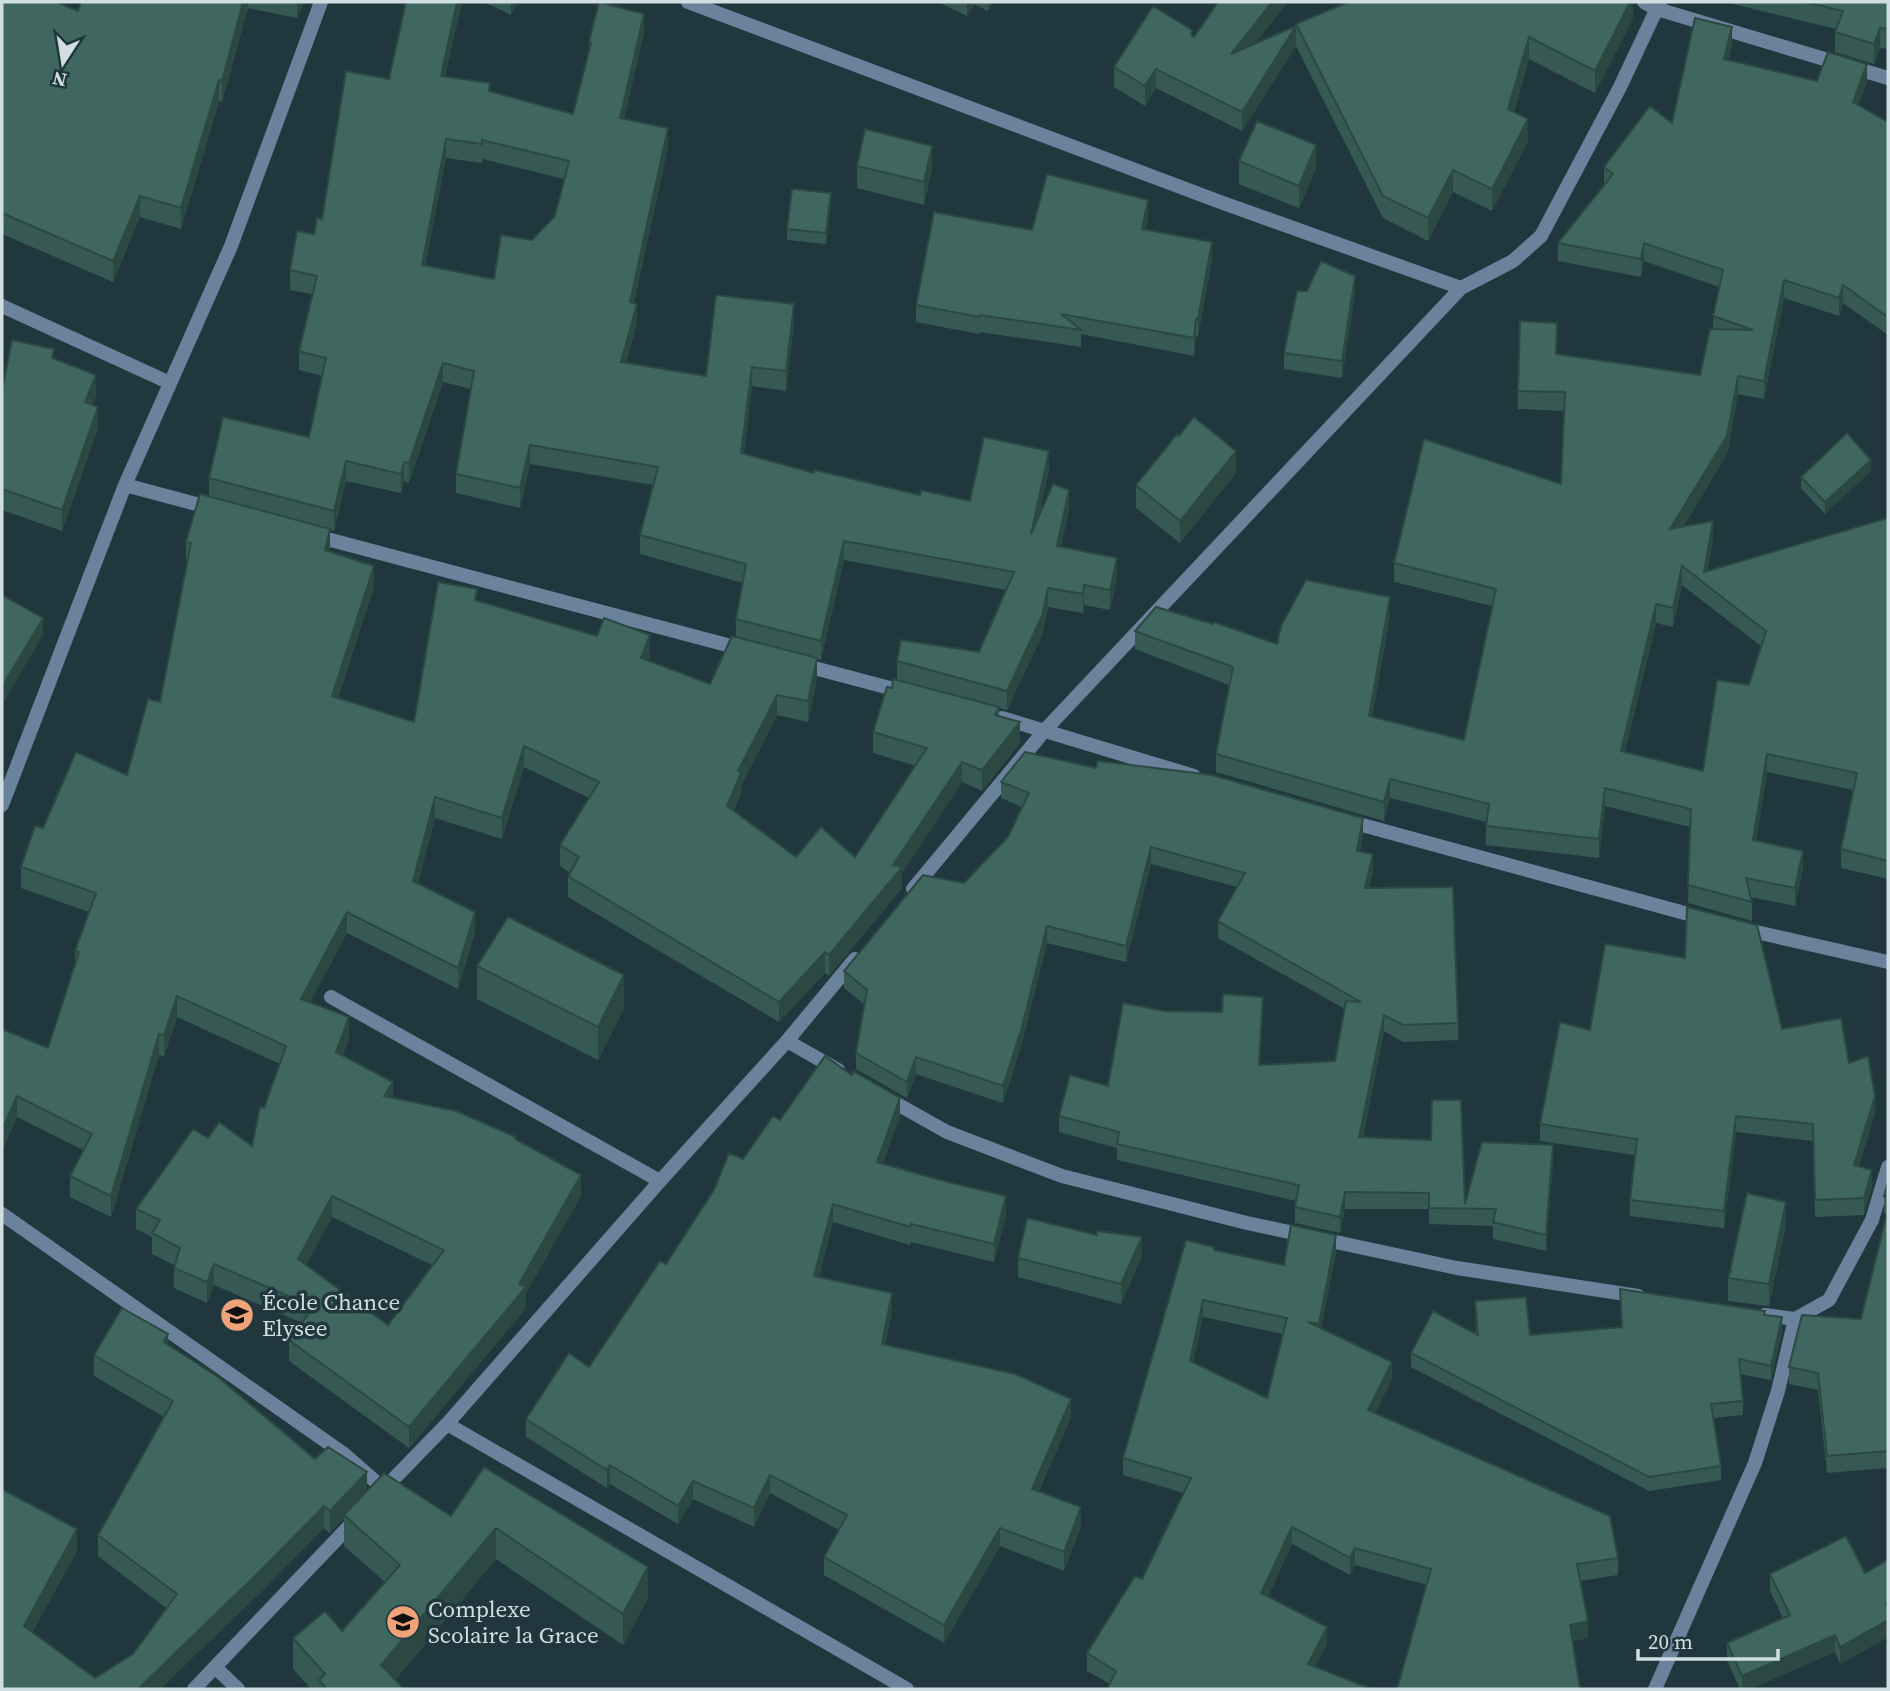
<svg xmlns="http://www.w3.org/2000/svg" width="1890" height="1691" font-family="'Source Serif 4',serif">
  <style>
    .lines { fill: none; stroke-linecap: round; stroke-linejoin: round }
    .street { stroke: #6a829c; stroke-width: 14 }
    .wall { fill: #365953; fill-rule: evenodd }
    .shaded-wall { fill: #2c4843 }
    .building { fill: #3f6760; stroke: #2c4843; stroke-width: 2; fill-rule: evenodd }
    .labels { text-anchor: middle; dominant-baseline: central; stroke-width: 7; stroke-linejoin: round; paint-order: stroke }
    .poi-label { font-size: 23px; fill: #d0dde1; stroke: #20373d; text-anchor: start }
  </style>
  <rect width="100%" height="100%" fill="#20373d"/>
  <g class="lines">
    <path class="street" d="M688 2 1223 203 1461 288
      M1644 2 1657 9 1888 78
      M2 306 170 383
      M125 485 215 509
      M312 535 746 650
      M799 664 905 692
      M1002 718 1194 776
      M2 805 125 485 231 246 321 2
      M1344 820 1703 918
      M913 889 1045 730 1461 288 1513 261 1541 236 1620 87 1660 2
      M1743 929 1888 962
      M331 997 660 1181
      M787 1041 838 1070
      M883 1096 947 1132 1062 1176 1247 1223 1457 1268 1638 1296
      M2 1214 344 1454 384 1489
      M1765 1315 1795 1319
      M447 1424 907 1689
      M380 1493 447 1424 660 1181 787 1041 855 959
      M216 1668 238 1689
      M194 1689 357 1518
      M1655 1689 1755 1463 1778 1391 1795 1319 1829 1300 1872 1220 1888 1167"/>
  </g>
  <path class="wall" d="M2 2 78 11 81 2H304L297 18 248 8 222 102 219 101 181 229 140 217 113 282 2 234Z
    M406 2H462L445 76 490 91 573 114 589 54V42L644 33 624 119 668 147 634 303 637 323 626 363 706 376 794 323 786 391 752 386 744 453 814 473 920 495 970 501 1049 470 1039 516 1069 509 1061 546 1117 577 1110 610 1084 605 1083 613 1048 607 1042 635 1007 710 999 708V716L1020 743 982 791 962 782 902 873V888L829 976 825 973 779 1022 568 897V876L570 873 560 866V845L589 798 524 767 502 839 435 818 418 883 475 933 458 989 347 933 310 1002 349 1038 343 1055 393 1098 516 1140 581 1196 526 1293V1308L409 1448 289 1361V1340L302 1323 214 1285 207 1303 174 1288V1265L152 1254V1237L136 1229V1209L208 1138 252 1146 264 1108 280 1064 177 1017 164 1056 159 1055 111 1217 70 1197V1176L83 1150 17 1117 4 1147 2 1146V1029L48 1048 75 963V951L89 912 21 888V867L43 828 127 775 160 702 187 563H186V542L209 497V478L309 437 322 376 299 370V351L312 294 290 290V270L314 234 322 219 389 79ZM446 158 482 163V159L564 179 555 216 494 279 425 265ZM443 382 471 389 456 474V493L520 508 530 464 653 485 640 535V554L743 583 736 619V637L710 684 648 660 650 656 477 601 414 722 338 698 374 587 329 551 330 529 334 531 346 481 401 493 404 481 409 483ZM844 560 1006 590 979 652 897 661V680L892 688 873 732V753L916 766 855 857H796L734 811 741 793V786L777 715 808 722 817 679V659L821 660ZM332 1217 432 1265 388 1325 306 1265Z
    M484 2H518L511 15Z
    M938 2H993L988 11 974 4 967 16Z
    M1633 2V18L1595 93 1529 59 1514 112 1528 141 1492 211 1453 192 1428 241 1383 218 1296 46V24Z
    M1725 2H1888V49L1880 48 1874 64 1835 52V32L1836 29Z
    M1192 36 1255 44 1296 46 1242 131 1156 88 1145 106 1114 87V67Z
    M1732 45 1728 60 1817 81 1867 82 1858 105 1888 122V335L1843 303 1839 316 1784 298 1764 399 1738 394 1727 454 1683 527 1713 539 1707 571 1888 518V879L1841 868V849L1853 790 1767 772 1756 841 1803 869 1795 906 1751 897 1752 902V921L1688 903 1690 827 1605 806 1599 858 1486 845V822L1390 798 1384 821 1216 772V754L1229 685 1135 649V631L1277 644 1390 616 1372 717 1464 740 1492 606 1394 582V563L1561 484 1564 411 1518 409V391L1556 354 1700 375 1713 329V316L1719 287 1644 261 1641 277 1558 261V243L1604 185V167L1672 123ZM1682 585 1761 646 1749 685 1703 771 1625 752 1656 623 1673 627Z
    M1239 161 1316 168 1299 208 1239 184Z
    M857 166 932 169 924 205 857 188Z
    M831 205 826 244 787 240V229Z
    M1148 218 1146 230 1212 259 1198 336H1196L1194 356 1081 334V347L980 332 979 334 916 322V305L1032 230Z
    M1355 293 1342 378 1284 369V353Z
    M54 359 96 396 92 405 98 428 62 531 2 510V390Z
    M1871 471 1825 514 1801 488V477Z
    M1236 473 1180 543 1136 508V485Z
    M1001 782 1363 835 1360 851 1373 871 1369 888 1458 1023V1040L1403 1042 1384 1031 1363 1137 1465 1204 1553 1162 1546 1251 1493 1239V1226L1429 1224V1209H1345L1340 1233 1295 1223V1207L1296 1201 1117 1160V1148L1059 1132V1116L1108 1086 1165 1011 1263 1013 1260 1065 1335 1061 1345 1009 1218 938V921L1237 887 1151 864 1126 962 1047 943 1022 1043 1003 1103 916 1074 907 1098 856 1069V1053L865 1005 844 988V971L964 883 1008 837 1022 807 1001 798Z
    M477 966 624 1008 598 1060 477 999Z
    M1782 1029 1849 1063 1875 1112 1859 1166 1872 1186 1864 1215 1815 1217 1813 1141 1736 1132 1724 1228 1630 1216V1200L1635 1155 1540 1141V1124L1590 1030Z
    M900 1116 883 1163 1006 1215 994 1262 911 1242 910 1245 833 1222 819 1277 892 1311 885 1345 1071 1417 1039 1491 1081 1526 1064 1571 1000 1546 944 1643 824 1575V1557L839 1530 770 1493 754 1527 693 1499 678 1524 610 1484 607 1488 526 1437V1419L589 1367 743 1159 780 1120Z
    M1888 1182V1468L1827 1473 1818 1390 1789 1384V1367L1861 1319 1887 1213 1884 1214V1196Z
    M1786 1224 1769 1306 1728 1301V1278Z
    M1214 1250 1284 1265 1336 1252 1321 1328 1392 1379 1375 1413 1618 1558V1575L1580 1581 1588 1638 1572 1641 1427 1585 1355 1565 1350 1575 1292 1544 1268 1596 1327 1644 1315 1667 1110 1684 1087 1671V1653L1142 1579 1184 1493 1123 1475V1458ZM1203 1317 1283 1334 1267 1398 1193 1363Z
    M1142 1256 1121 1304 1018 1277V1258Z
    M1475 1301 1530 1335 1765 1315 1782 1331 1771 1380 1740 1374 1743 1401V1415L1714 1418 1721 1466V1480L1649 1491 1411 1367V1353L1476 1334Z
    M168 1345 315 1459 367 1491 451 1516 484 1467 648 1598 623 1645 496 1559 395 1680 404 1689H311L293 1669V1638L342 1631 385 1582 344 1546V1518L330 1533 324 1528 263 1590 160 1689H2V1489L77 1551 32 1632 95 1678 133 1654 166 1608 98 1556V1535L164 1417 94 1376V1355Z
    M1888 1560V1637L1840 1664 1835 1652 1750 1689H1740L1727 1660V1643L1783 1618 1770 1591V1574L1865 1573Z"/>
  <path class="shaded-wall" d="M243 2H248V8L222 102V81Z
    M297 2H304L297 18Z
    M457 2H462L441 95V76Z
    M511 2H518L511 15Z
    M967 2H974L967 16Z
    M988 2H993L988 11Z
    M1272 2H1288L1231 74V54Z
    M1630 2H1633V18L1595 93V71Z
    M644 14V33L620 137V118Z
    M1296 26V46L1242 131V112Z
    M1732 27V45L1724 78V59Z
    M1880 28V48L1874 64V44Z
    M1529 37V59L1508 131V109Z
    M1867 64V82L1853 120V102Z
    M1156 69V88L1145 106V86Z
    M219 80V101L181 229V208Z
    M1528 119V141L1492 211V189Z
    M668 128V147L630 321V302Z
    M446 139V158L422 284V265Z
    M1316 145V168L1299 208V186Z
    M932 146V169L924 205V182Z
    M1453 170V192L1428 241V218Z
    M831 193V205L826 244V233Z
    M140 196V217L113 282V261Z
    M1148 200V218L1142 246V229Z
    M1212 242V259L1198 336V319Z
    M1644 243V261L1641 277V259Z
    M1355 276V293L1342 378V361Z
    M1784 280V298L1764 399V381Z
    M1843 285V303L1839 316V298Z
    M637 304V323L621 381V362Z
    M794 304V323L786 391V371Z
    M1196 319V336L1194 356V338Z
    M443 363V382L409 483V463Z
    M752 367V386L741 472V453Z
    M96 375V396L85 423V402Z
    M1738 376V394L1727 454 1670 547V529Z
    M98 407V428L62 531V510Z
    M530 445V464L520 508V488Z
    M1049 451V470L1031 553V534Z
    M1236 451V473L1180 543V521Z
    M1871 460V471L1825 514V502Z
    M346 461V481L334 531V511Z
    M404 462V481L401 493V474Z
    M1069 490V509L1057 565V546Z
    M1713 521V539L1705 584 1704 572Z
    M330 529V549L325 570V550Z
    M844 541V560L821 660V641Z
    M1117 558V577L1110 610V590Z
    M374 566V587L332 716V696Z
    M1682 566V585L1673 627V608Z
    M1084 585V605L1083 613V594Z
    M1048 588V607L1042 635 1007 710V691Z
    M1390 597V616L1369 734V716Z
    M1656 604V623L1621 769V751Z
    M43 618V635L2 705V687Z
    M650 635V656L641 679V658Z
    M817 658V679L808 722V701Z
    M777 695V715L741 786V793L727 827V806L738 771Z
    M1020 722V743L982 791V770Z
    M524 746V767L502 839V818Z
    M1767 754V772L1753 859V840Z
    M962 762V782L902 873V888L829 976V955L893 865Z
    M1390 779V798L1384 821V802Z
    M1605 788V806L1599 858V839Z
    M435 797V818L413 902V881Z
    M1363 818V835L1357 867V851Z
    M1151 847V864L1126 962V946Z
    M1803 851V869L1795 906V888Z
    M1373 854V871L1365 904V888Z
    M347 912V933L301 1020V999Z
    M475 912V933L458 989V968Z
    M1047 926V943L1022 1043 1003 1103V1086Z
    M825 952V973L779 1022V1002Z
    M624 975V1008L598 1060V1027Z
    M177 996V1017L164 1056V1035Z
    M1263 997V1013L1259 1081V1065Z
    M1384 1015V1031L1359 1154V1137Z
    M349 1017V1038L336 1072V1052Z
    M159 1034V1055L111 1217V1196Z
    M916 1057V1074L907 1098V1082Z
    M393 1082V1103L384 1096Z
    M17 1096V1117L4 1147V1126Z
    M1875 1096V1112L1854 1181V1165Z
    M900 1098V1116L877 1180V1162Z
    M1736 1116V1132L1724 1228V1211Z
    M1553 1145V1162L1546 1251V1235Z
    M1872 1170V1186L1864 1215V1198Z
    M581 1175V1196L526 1293V1308L409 1448V1427L519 1284Z
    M1345 1192V1209L1340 1233V1217Z
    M332 1196V1217L298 1280V1259Z
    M1006 1196V1215L994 1262V1244Z
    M1786 1202V1224L1769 1306V1284Z
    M833 1204V1222L814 1294V1276Z
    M1336 1235V1252L1319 1341V1324Z
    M1142 1237V1256L1121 1304V1284Z
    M214 1264V1285L207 1303V1282Z
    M892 1293V1311L882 1363V1344Z
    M1203 1300V1317L1190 1378V1361Z
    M1782 1317V1331L1771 1380V1366Z
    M168 1334V1356L164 1342Z
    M1392 1362V1379L1368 1427V1410Z
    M1071 1399V1417L1032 1507V1489Z
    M610 1465V1484L607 1488V1470Z
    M367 1472V1494L344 1515V1518L330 1533V1511Z
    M770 1475V1493L754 1527V1508Z
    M693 1481V1499L678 1524V1506Z
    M324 1506V1528L263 1590 160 1689H138Z
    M1081 1507V1526L1064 1571V1552Z
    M1292 1527V1544L1261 1610V1593Z
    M496 1528V1559L387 1689 381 1665Z
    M1000 1528V1546L944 1643V1625Z
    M77 1529V1551L24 1648V1626Z
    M1355 1548V1565L1350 1575V1558Z
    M648 1567V1598L623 1645V1614Z
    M1888 1603V1637L1840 1664V1647Z
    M1588 1621V1638L1570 1642V1625Z
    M1327 1627V1644L1308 1681V1664Z
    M1835 1635V1652L1750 1689H1742V1676Z"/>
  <path class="building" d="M2 2H57L78 11 81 2H243L222 81 219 80 181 208 140 196 113 261 2 213Z
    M406 2H457L441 76 490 83 489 91 573 114 591 43 589 42 599 2 644 14 620 118 668 128 630 302 637 304 621 362 706 376 716 295 794 304 786 371 752 367 741 453 814 473 815 470 920 495 921 490 970 501 984 437 1049 451 1031 534 1053 484 1069 490 1057 546 1117 558 1110 590 1084 585 1083 594 1048 588 1042 616 1007 691 897 661 901 640 979 652 1014 572 844 541 821 641 736 619 746 564 640 535 658 467 530 445 520 488 456 474 474 371 443 363 409 463 404 462 401 474 346 461 334 511 209 478 223 417 309 437 326 358 299 351 317 276 290 270 297 231 314 234 317 218 322 219 346 71 389 79ZM446 139 482 144V140L569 161 555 216 532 240 501 235 494 279 422 265Z
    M1218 2H1272L1231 54 1296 26 1242 112 1156 69 1145 86 1114 67 1153 6 1192 30 1191 35 1194 37Z
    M1348 2H1630L1595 71 1529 37 1508 109 1528 119 1492 189 1453 170 1428 218 1383 196 1296 24Z
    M1805 2H1888V29L1880 28 1874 44 1835 32 1843 11Z
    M1695 18 1732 27 1724 59 1817 81 1828 52 1867 64 1853 102 1888 122V317L1843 285 1839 298 1784 280 1764 381 1738 376 1727 436 1670 529 1713 521 1704 572 1888 518V861L1841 849 1857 773 1767 754 1753 840 1803 851 1795 888 1746 878 1752 902 1688 885 1691 809 1605 788 1599 839 1486 826 1489 804 1390 779 1384 802 1216 754 1233 667 1135 631 1156 607 1213 624 1214 622 1277 644 1281 626 1306 580 1390 597 1369 716 1464 740 1496 589 1394 563 1424 439 1561 484 1565 392 1518 391 1520 321 1557 323 1556 354 1700 375 1710 329 1753 330 1713 316 1723 270 1644 243 1641 259 1558 243 1613 174 1604 167 1650 106 1672 123ZM1682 566 1766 631 1749 685 1717 680 1703 771 1621 751 1656 604 1673 608Z
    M1257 121 1316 145 1299 186 1239 161Z
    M865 129 932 146 924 182 857 166Z
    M1047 174 1148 200 1142 229 1212 242 1198 319H1196L1194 338 1061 314 1081 330 980 315 979 317 916 305 934 212 1032 230Z
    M792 189 831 193 826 233 787 229Z
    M1321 261 1355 276 1342 361 1284 353 1297 291H1307Z
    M12 340 54 349 52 358 96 375 85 402 98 407 62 510 2 489V390Z
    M1194 417 1236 451 1180 521 1136 485 1177 434 1179 436Z
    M1847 433 1871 460 1825 502 1801 477Z
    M200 494 330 529 325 550 374 566 332 696 414 722 438 582 477 589 475 600 597 636 604 618 650 635 641 658 710 684 732 636 817 658 808 701 777 695 738 771 741 773 727 806 796 857 821 827 855 857 927 748 873 732 887 687 892 688 893 679 999 707 995 715 1020 722 982 770 962 762 893 865 902 867 829 955 825 952 779 1002 568 876 579 857 560 845 599 782 524 746 502 818 435 797 413 881 475 912 458 968 347 912 301 999 349 1017 336 1052 393 1082 384 1096 456 1111 516 1137 515 1139 581 1175 519 1284 526 1287 409 1427 289 1340 314 1307 214 1264 207 1282 174 1268 180 1248 152 1233 160 1220 136 1209 193 1129 208 1138 219 1122 252 1146 260 1107 264 1108 286 1046 177 996 164 1035 159 1034 111 1196 70 1176 92 1134 17 1096 4 1126 2 1125V1029L48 1048 79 952 75 951 96 893 21 867 35 826 43 828 76 752 127 775 148 699 160 702 191 543 186 542ZM332 1196 444 1250 388 1325 298 1259Z
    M2 595 43 618 2 687Z
    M1025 752 1096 768 1098 761 1212 775 1363 818 1357 851 1373 854 1365 888 1453 887 1458 1023 1403 1025 1384 1015 1359 1137 1431 1140 1432 1100H1461L1465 1204 1482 1142 1553 1145 1546 1235 1493 1222 1496 1209 1429 1208V1193L1345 1192 1340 1217 1295 1207 1299 1185 1117 1144 1119 1132 1059 1116 1070 1075 1108 1086 1123 1003 1165 1011 1222 1012 1223 994 1263 997 1259 1065 1335 1061 1346 1001 1361 1002 1218 921 1245 873 1151 847 1126 946 1047 926 1022 1027 1003 1086 916 1057 907 1082 856 1053 867 990 844 971 923 875 964 883 1008 837 1029 793 1001 782Z
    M1687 907 1757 925 1782 1029 1841 1018 1849 1063 1868 1056 1875 1096 1854 1165 1872 1170 1864 1198 1815 1200 1813 1124 1736 1116 1724 1211 1630 1200 1637 1139 1540 1124 1560 1022 1590 1030 1605 944 1685 958Z
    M508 917 624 975 598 1027 477 966Z
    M825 1056 852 1075 853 1071 900 1098 877 1162 944 1181 1006 1196 994 1244 911 1224 910 1227 833 1204 814 1276 892 1293 882 1344 1015 1374 1071 1399 1032 1489 1081 1507 1064 1552 1000 1528 944 1625 824 1557 847 1515 770 1475 754 1508 693 1481 678 1506 610 1465 607 1470 526 1419 569 1353 589 1367 660 1261 666 1264 714 1190 729 1153 743 1159 773 1116 780 1120Z
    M1888 1182V1196H1884Z
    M1747 1193 1786 1202 1769 1284 1728 1278 1730 1272 1732 1271H1730Z
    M1888 1209V1451L1827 1456 1818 1373 1789 1367 1802 1315 1861 1319Z
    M1027 1218 1097 1235V1231L1142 1237 1121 1284 1018 1258Z
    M1291 1225 1336 1235 1319 1324 1308 1322 1392 1362 1368 1410 1610 1516 1618 1558 1577 1564 1588 1621 1570 1625 1580 1689H1397L1431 1569 1355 1548 1350 1558 1292 1527 1261 1593 1327 1627 1308 1664 1372 1689H1107L1116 1671 1087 1653 1135 1576 1142 1579 1191 1478 1123 1458 1186 1240 1214 1247V1250L1284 1265ZM1203 1300 1287 1318 1267 1398 1190 1361Z
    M1620 1289 1765 1311 1764 1315 1782 1317 1771 1366 1739 1359 1743 1401 1711 1404 1721 1466 1649 1477 1411 1353 1433 1311 1478 1335 1475 1301 1526 1297 1530 1335 1622 1327Z
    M122 1308 168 1334 164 1342 218 1377 315 1459 328 1447 367 1472 330 1511 324 1506 263 1568 138 1689H2V1489L77 1529 24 1626 95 1678 133 1654 177 1594 98 1535 173 1401 94 1355Z
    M484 1467 648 1567 623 1614 496 1528 381 1665 404 1689H327L319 1680 325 1674 293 1638 325 1611 342 1631 400 1565 344 1515 384 1473 451 1516Z
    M1846 1536 1865 1573 1888 1560V1603L1886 1604 1888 1609V1620L1840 1647 1835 1635 1742 1676 1727 1643 1790 1615 1770 1574Z"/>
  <defs>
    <g id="school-disc" transform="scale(1.75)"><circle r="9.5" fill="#f0a279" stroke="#20373d"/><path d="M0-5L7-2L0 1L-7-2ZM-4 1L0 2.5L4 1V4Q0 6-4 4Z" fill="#111"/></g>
  </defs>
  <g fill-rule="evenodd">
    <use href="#school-disc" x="237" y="1315"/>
    <use href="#school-disc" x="403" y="1622"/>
  </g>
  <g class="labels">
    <g class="poi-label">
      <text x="262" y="1302">École Chance<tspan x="262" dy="26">Elysee</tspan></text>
      <text x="428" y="1609">Complexe<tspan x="428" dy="26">Scolaire la Grace</tspan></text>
    </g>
  </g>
  <rect width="1890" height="1691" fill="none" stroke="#d0dde1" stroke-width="7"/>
  <g transform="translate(63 63) rotate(192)" stroke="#20373d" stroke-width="5" paint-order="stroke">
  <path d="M0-5L12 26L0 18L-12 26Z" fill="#d0dde1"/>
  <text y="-10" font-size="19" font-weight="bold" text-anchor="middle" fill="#d0dde1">N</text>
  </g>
  <path d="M1638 1649v10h140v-10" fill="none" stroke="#d0dde1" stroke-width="3.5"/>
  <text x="1648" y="1649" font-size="21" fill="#d0dde1" stroke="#20373d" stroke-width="5" paint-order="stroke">20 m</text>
</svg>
